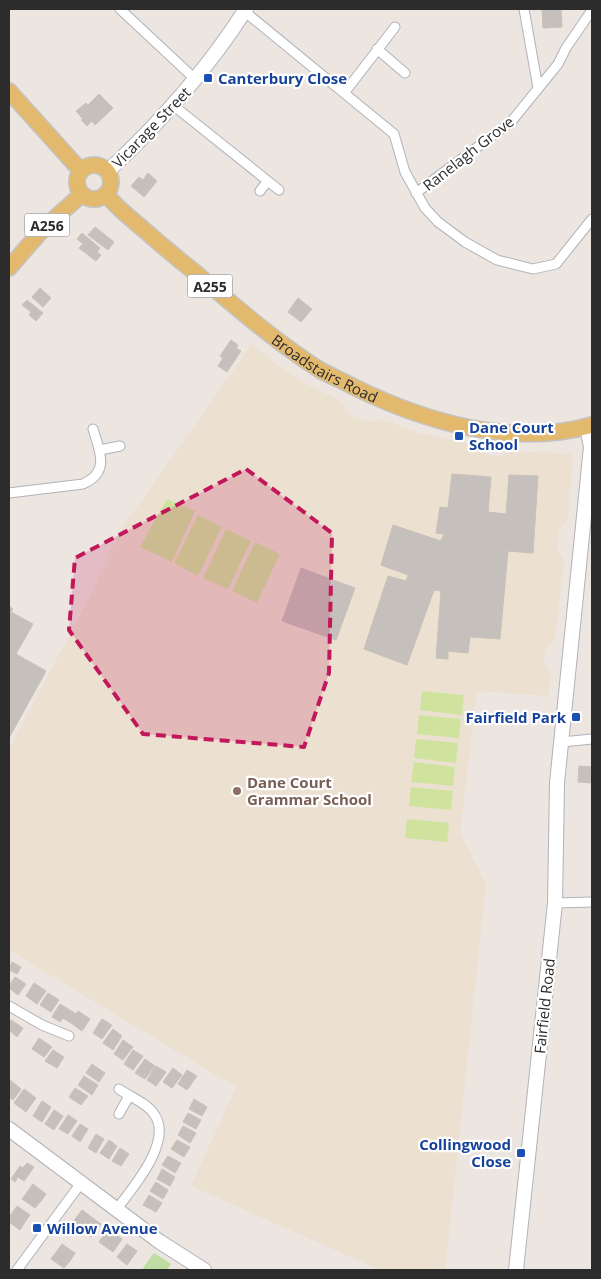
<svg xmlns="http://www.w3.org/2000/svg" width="601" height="1279" font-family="'Open Sans',sans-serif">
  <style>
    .education { fill: #ece0d1 }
    .green { fill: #bddda2 }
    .pitch { fill: #cfe39f }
    .building { fill: #c5c0bb; stroke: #c7c1b9 }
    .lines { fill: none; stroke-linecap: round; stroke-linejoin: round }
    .street-casing { stroke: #b0b3bb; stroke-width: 11 }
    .secondary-casing { stroke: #b0b3bb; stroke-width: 16 }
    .primary-casing { stroke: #c4c4c4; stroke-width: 18 }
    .street { stroke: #fff; stroke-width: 9 }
    .secondary { stroke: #fff; stroke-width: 14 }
    .primary { stroke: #e3b96e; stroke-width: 15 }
    .marked { fill: #c2185b; fill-opacity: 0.2; stroke: #c2185b; stroke-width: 4; stroke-dasharray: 10 6; stroke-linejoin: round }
    .transit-dot { fill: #1a4fb4; stroke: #fff; stroke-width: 2 }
    .education-dot { fill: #8d6e63; stroke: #fff; stroke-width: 2 }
    .labels { text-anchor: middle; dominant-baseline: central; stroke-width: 4.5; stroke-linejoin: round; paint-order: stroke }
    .shield { fill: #fff; stroke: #6b6b6b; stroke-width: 1 }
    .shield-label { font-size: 14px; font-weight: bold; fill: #2c2c2c }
    .transit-label { font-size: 15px; font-weight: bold; fill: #164399; stroke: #fff; text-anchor: start }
    .street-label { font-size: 15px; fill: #2c2c2c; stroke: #fff }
    .education-label { font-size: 15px; font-weight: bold; fill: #785e54; stroke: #fff; text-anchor: start }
  </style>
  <rect width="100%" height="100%" fill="#ece5e0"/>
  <path class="education" d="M252 344 279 366 312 387 343 402 348 414 369 422 381 419 419 433 483 447 488 455 501 456 510 451 573 454 568 519 559 529 557 549 564 561 555 638 546 650 544 662 551 675 548 696 477 691 460 833 486 884 445 1270H380L191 1186 236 1087 9 950V749L91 594 120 531Z"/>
  <path class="green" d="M154 1253 171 1264 167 1270H146L143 1268Z"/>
  <path class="pitch" d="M167 499 195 511 172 562 140 547Z
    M198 515 222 527 198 576 174 563Z
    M226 529 251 541 228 589 203 578Z
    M255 542 280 554 257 603 232 591Z
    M422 691 464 695 462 715 420 710Z
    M419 715 461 719 459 738 417 734Z
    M416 739 458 743 456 763 414 758Z
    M414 762 455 767 453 786 411 782Z
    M411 787 453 791 451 810 409 806Z
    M407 819 449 823 447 842 405 838Z"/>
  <path class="building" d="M542 9H561L562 27 543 28Z
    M99 94 113 108 95 125 92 121 87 126 81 120 83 119 76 111 86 103 88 105Z
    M148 173 157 181 144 197 131 186 139 177 143 180Z
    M95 227 114 242 108 250 88 235Z
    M82 233 100 248 97 252 101 255 96 261 79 248 83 244 77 239Z
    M40 288 51 298 43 307 32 297Z
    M298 298 312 309 301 322 288 312Z
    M27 300 43 313 36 321 29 315 31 312 22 305Z
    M231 340 238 345 236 348 241 351 227 372 218 366 223 358 220 356Z
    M452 474 491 477 488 512 506 514 509 475 538 476 533 553 508 551 500 639 470 637 468 653 448 651V659L436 658 441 591 434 590 407 665 364 649 388 576 406 581 408 575 381 565 393 525 441 541 444 534 436 533 440 507 448 508Z
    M301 568 355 588 336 640 282 621Z
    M9 606 13 609 11 612 33 624 16 654 46 671 9 738Z
    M579 766 592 767V783L578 782Z
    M12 962 21 967 17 974 9 970Z
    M15 977 26 984 18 995 9 988V986Z
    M34 983 46 991 37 1004 26 996Z
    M48 993 59 1000 51 1012 40 1005Z
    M60 1004 76 1014 71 1023 63 1018 60 1022 52 1017Z
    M78 1011 90 1019 82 1031 71 1023Z
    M102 1019 112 1025 102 1039 93 1033Z
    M11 1020 23 1028 17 1037 9 1030V1024Z
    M113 1029 122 1036 113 1050 103 1043Z
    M39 1038 52 1047 44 1057 32 1049Z
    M123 1040 133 1047 123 1060 114 1054Z
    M53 1050 64 1057 57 1068 45 1061Z
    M133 1050 143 1056 133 1070 124 1064Z
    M145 1059 155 1066 145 1079 135 1073Z
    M92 1064 105 1073 99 1082 86 1073Z
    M156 1066 166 1072 156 1086 147 1080Z
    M173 1068 182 1075 172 1088 163 1082Z
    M187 1070 197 1076 187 1090 178 1084Z
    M84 1076 98 1085 92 1095 78 1085Z
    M10 1080 21 1089 13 1100 9 1097Z
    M75 1088 88 1096 81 1105 69 1097Z
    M24 1089 36 1098 26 1112 14 1103Z
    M194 1099 207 1107 202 1116 189 1109Z
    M42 1101 51 1107 42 1122 33 1116Z
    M54 1110 63 1116 54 1130 45 1124Z
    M188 1113 201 1120 196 1129 183 1122Z
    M68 1115 77 1121 68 1134 59 1129Z
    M80 1124 88 1129 80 1142 72 1136Z
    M183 1126 196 1133 190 1143 178 1135Z
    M96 1134 104 1139 96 1153 88 1148Z
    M109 1140 117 1146 109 1159 100 1153Z
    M177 1140 190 1147 184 1157 171 1149Z
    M120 1148 129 1154 121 1166 112 1161Z
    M168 1156 181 1163 175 1173 162 1165Z
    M27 1163 34 1167 24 1181 18 1177 15 1182 11 1179 20 1166 23 1168Z
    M162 1169 175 1177 170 1186 157 1179Z
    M156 1182 168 1190 163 1199 150 1191Z
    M33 1184 46 1194 41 1201 28 1191Z
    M28 1191 41 1201 35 1208 22 1199Z
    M149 1195 162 1203 156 1212 143 1205Z
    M17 1206 30 1215 25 1222 12 1213Z
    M82 1210 94 1219 84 1232 72 1223Z
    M12 1213 25 1222 20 1230 9 1222V1218Z
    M94 1219 101 1224 91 1237 84 1232Z
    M108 1229 115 1234 106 1247 99 1242Z
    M115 1234 122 1239 113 1252 106 1247Z
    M62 1244 75 1253 70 1261 57 1251Z
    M127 1244 137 1251 127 1265 117 1257Z
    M57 1251 70 1261 64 1268 51 1259Z"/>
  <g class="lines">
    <g class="street-casing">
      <path id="street" d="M120 9 196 80
        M524 9 538 88
        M244 11 394 134 405 172 425 208 438 222 465 242 497 260 533 269 556 264 592 219
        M377 49 405 73
        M345 92 395 27
        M174 106 279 190
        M260 191 267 182
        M416 193 511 122 558 64 566 48 592 10
        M100 450 120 446
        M9 493 83 484C110 472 100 452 93 429
        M562 742 592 739
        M555 903 592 902
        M9 1006 42 1025 69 1036
        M119 1114 129 1096
        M116 1210C132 1189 174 1141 154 1114 147 1103 130 1097 119 1089
        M17 1270 81 1183"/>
    </g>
    <g class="secondary-casing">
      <path id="secondary" d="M107 172C160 123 207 70 246 9
        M9 1129 160 1242 204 1270
        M516 1270 555 903 557 783 591 447 587 427"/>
    </g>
    <g class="primary-casing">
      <g id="primary">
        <path d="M9 91 81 171"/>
        <circle cx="94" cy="182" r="17"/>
        <path id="s1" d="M106 194C116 207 129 217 142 228 160 244 178 259 197 274 237 308 276 342 320 370 331 376 343 381 354 387 425 422 513 448 592 425"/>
        <path d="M9 268 43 229 82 194"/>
      </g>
    </g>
    <use href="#street" class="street"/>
    <use href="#secondary" class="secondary"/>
    <use href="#primary" class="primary"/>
  </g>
  <path class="marked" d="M246 469 332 533 329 673 304 747 143 734 69 630 75 558Z"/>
  <g class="transit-dot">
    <rect x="203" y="73" width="10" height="10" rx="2.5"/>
    <rect x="454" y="431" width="10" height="10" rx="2.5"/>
    <rect x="571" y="712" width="10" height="10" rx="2.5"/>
    <rect x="516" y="1148" width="10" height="10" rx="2.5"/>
    <rect x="32" y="1223" width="10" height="10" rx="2.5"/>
  </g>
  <circle class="education-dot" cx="237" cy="791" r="5"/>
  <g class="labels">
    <g class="shield">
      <rect x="24.5" y="213.5" width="45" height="23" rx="4"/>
      <rect x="187.5" y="274.5" width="45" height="23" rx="4"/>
    </g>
    <g class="shield-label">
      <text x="47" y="225">A256</text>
      <text x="210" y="286">A255</text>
    </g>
    <g class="transit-label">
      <text x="218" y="78">Canterbury Close</text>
      <text x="469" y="427">Dane Court<tspan x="469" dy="17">School</tspan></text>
      <text x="566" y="717" text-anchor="end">Fairfield Park</text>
      <text x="511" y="1144" text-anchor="end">Collingwood<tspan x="511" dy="17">Close</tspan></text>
      <text x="47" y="1228">Willow Avenue</text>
    </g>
    <g class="street-label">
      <text transform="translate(151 127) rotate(-46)">Vicarage Street</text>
      <text transform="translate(468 153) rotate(-38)">Ranelagh Grove</text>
      <text stroke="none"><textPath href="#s1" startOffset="281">Broadstairs Road</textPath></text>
      <text transform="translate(544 1006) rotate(-84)">Fairfield Road</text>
    </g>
    <g class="education-label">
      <text x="247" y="782">Dane Court<tspan x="247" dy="17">Grammar School</tspan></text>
    </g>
  </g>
  <rect width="601" height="1279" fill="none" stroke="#2c2c2c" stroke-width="20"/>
</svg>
